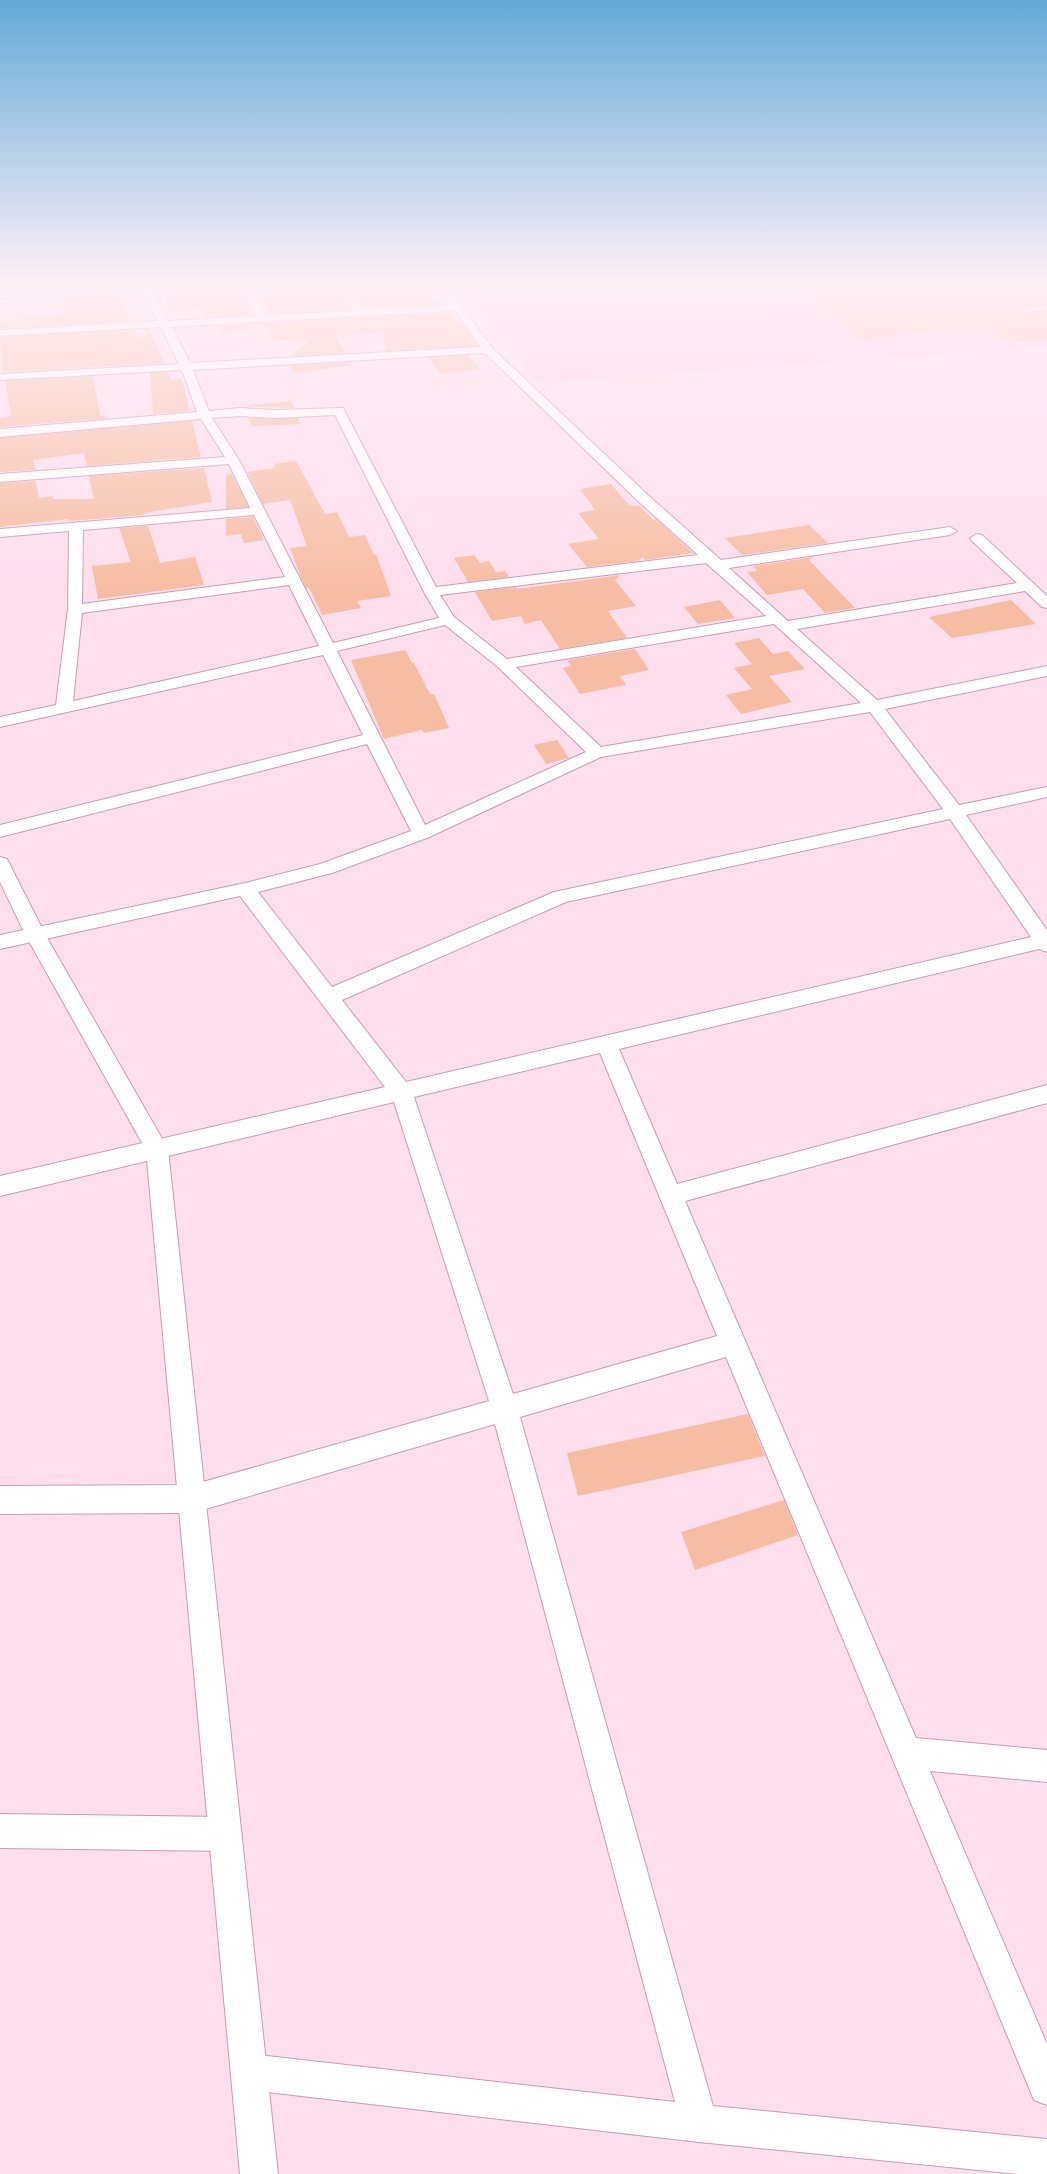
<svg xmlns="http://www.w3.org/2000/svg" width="1047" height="2174" font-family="'Noto Sans',sans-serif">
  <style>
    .built { fill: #fecde6 }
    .building { fill: #f7bda2 }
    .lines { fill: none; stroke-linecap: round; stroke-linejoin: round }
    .service-casing { stroke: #cc99b3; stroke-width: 2 }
    .minor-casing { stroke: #cc99b3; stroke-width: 2 }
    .tertiary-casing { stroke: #cc99b3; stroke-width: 2 }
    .service { fill: #fff; fill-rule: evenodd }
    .minor { fill: #fff; fill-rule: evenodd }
    .tertiary { fill: #fff; fill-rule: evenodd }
  </style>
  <rect width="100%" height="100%" fill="#ffdeee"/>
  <path class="built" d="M462 285H1028L1047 296V347L544 382 535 379Z"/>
  <path class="building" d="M350 285H411L417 292 426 291 440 304 364 308Z
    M791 285H902L903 292 959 285H1047V304L1021 310 1025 313 1047 311V339L1011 343 986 327 964 329 961 327 861 340Z
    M337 287 350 310 268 313 257 295Z
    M239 288 248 305V315L206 317 201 308 171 312 162 292 191 289Z
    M121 294 131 321 0 328V322L64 313 59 297Z
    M449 313 465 328 477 346 385 351 384 332 336 337 345 353 292 356 311 339 274 340 264 323Z
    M249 324V329L222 332 220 326Z
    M149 329 164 363 3 372 0 337 135 330 138 337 146 336V330Z
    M468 355 479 369 440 374 429 358Z
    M350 362 352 365 294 373 290 366Z
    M168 372 171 380 182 379 190 411 153 414 150 373Z
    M93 376 100 415 109 418 0 427V418L11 416 5 381Z
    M291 401 294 408 242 406Z
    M248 418H298L301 424 252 426Z
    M192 421 201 457 87 466 84 453 33 460 35 470 0 472V438Z
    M296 461 325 514 337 512 349 537 365 535 374 555 376 554 391 596 357 601 361 608 322 615 309 588H306L302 580 290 548 307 546 290 500 263 504 247 472 275 468 274 464Z
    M204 468 212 502 143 513 144 515 69 521 68 519 0 527V483L36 481 39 498 52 496 53 499H94L89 476Z
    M232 474 248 507 226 509V475Z
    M611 484 629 505 640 506 653 520 656 519 693 553 645 560 643 557 638 561 587 567 568 544 599 539 578 513 595 510 580 489Z
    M253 517 264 540 244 543 241 534 226 536V519Z
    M809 525 828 543 742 555 725 538Z
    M148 526 160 563 195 557 204 585 98 599 92 566 131 562 119 528Z
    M474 555 480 563 489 561 496 572 505 571 509 577 468 582 454 558Z
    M813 557 809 560 855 608 825 613 803 589 767 595 747 572 757 571 753 566Z
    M621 575 615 580 636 606 608 611 627 638 560 649 541 620 525 624 521 616 492 621 475 592 516 587 517 589Z
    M720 600 735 618 698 624 684 607Z
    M1011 600 1036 624 952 638 929 617Z
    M759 638 773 654 788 651 805 669 769 676 792 702 741 714 726 695 752 689 734 668 752 664 734 643Z
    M635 649 649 670 620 676 626 685 580 694 563 668 571 666 567 660Z
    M405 650 412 663H414L430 694H434L449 728 424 733 422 730 384 739 351 660Z
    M557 740 569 758 546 764 534 745Z
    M748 1414 765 1456 578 1496 567 1453Z
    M784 1500 798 1535 695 1570 681 1532Z"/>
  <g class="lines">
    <g class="service-casing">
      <path id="service" d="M1047 305V309L1025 312 1022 310Z"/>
    </g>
    <g class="minor-casing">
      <path id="minor" d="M150 285 168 321 256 316 239 285H249L267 315 353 311 338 285H348L363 310 450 305 436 285H446L492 348 649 496 721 560 950 527 957 531 950 535 729 568 788 621 1017 583 972 541 970 538 977 534 982 535 1047 596V608L1042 607 1025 591 797 629 877 700 1047 666V676L885 709 959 805 1047 787V797L966 815 1047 930V952L1039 949 619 1049 677 1184 1047 1085V1103L685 1201 916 1738 1047 1750V1782L930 1771 1047 2044V2105L1034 2100 726 1357 520 1417 713 2106 1047 2139V2174H1018L699 2142 249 2090 236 2085 231 2072 236 2059 249 2054 675 2102 495 1424 192 1513 0 1514V1486L192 1485 489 1401 394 1102 0 1196V1176L385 1087 240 896 0 949V935L245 883 320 864 411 831 367 744 0 837V825L363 735 323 655 0 727V717L56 705 68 609 69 531 0 537V529L250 508 229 464 0 482V474L225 457 201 419 0 437V429L197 412 182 370 0 380V374L179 364 161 327 0 336V330L158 321 143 291 0 299V293ZM455 311 480 347 190 363 172 327ZM485 353 639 502 698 555 436 587 343 408 275 410 240 408 209 411 193 370ZM335 415 424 592 439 618 333 643 239 460 212 418 240 416 275 418ZM254 515 285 577 82 604 83 530ZM706 563 766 616 507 659 454 617 440 595ZM289 585 319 646 73 701 82 613ZM774 624 861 703 601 747 516 667ZM445 625 498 667 586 752 425 825 337 651ZM870 712 943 809 554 892 332 987 258 892 332 873 427 838 601 757ZM950 819 1031 937 406 1082 342 1000 566 902ZM600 1053 717 1336 513 1394 414 1097Z
        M0 1814 225 1817 237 1822 242 1834 237 1846 225 1851 0 1848Z"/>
    </g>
    <g class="tertiary-casing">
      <path id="tertiary" d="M0 857 7 859 9 863 46 936 168 1149 278 2174H240L146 1150 26 936 0 882Z"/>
    </g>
    <use href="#service" class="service"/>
    <use href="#minor" class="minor"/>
    <use href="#tertiary" class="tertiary"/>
  </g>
  <linearGradient id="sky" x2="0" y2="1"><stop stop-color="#63aad8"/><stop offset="0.48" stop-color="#fff0f7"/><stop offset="1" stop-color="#fff0f7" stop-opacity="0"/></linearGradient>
  <rect width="1047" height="589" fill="url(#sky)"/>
</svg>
